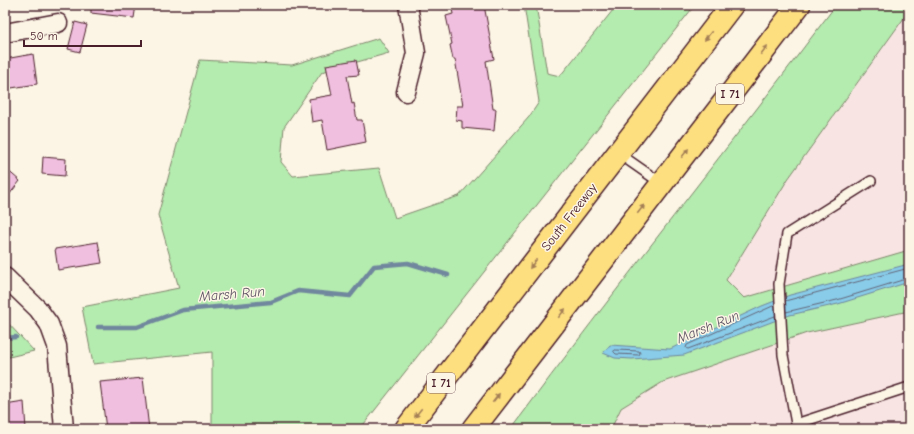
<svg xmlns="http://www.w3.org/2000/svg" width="914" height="434" font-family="'Comic Neue',sans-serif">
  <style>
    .built { fill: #f8e5e3 }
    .green { fill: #b4ebae; stroke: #7f856c }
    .water { fill: #88cce9; stroke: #6f879d }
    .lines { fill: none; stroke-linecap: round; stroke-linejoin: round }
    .shore { stroke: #636477; stroke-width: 1 }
    .stream { stroke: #6f879d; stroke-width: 4.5 }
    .building { fill: #f0bfdf; stroke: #4a1f2b }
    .service-casing { stroke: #4a1f2b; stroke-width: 12 }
    .minor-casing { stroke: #4a1f2b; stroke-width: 21 }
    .motorway-casing { stroke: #4a1f2b; stroke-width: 25 }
    .service { stroke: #fcf5e5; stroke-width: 9 }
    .minor { stroke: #fcf5e5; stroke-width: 18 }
    .motorway { stroke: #fddf80; stroke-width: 22 }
    .oneway { fill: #a47f56 }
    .labels { text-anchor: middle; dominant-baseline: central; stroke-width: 3; stroke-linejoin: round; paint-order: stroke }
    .shield { fill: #fcf5e5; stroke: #7f5f63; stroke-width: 1 }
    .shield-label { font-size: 12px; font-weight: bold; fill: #4a1f2b }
    .street-label { font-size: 13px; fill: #4a1f2b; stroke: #fcf5e5 }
    .water-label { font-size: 14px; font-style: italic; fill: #5d5364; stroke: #fcf5e5 }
  </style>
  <rect width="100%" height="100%" fill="#fcf5e5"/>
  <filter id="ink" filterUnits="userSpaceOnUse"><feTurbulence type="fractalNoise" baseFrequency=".025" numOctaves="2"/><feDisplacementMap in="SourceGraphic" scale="8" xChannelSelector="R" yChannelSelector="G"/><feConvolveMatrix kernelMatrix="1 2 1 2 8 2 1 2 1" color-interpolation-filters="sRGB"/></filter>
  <g filter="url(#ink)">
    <path class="built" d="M909 11V250L744 298 726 280 788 179Z
      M909 311V429H611L621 408 663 382 807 333Z"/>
    <path class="green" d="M524 5H536L547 73 560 76 617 5H695L360 429H212V352L93 364 82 307 179 288 158 215 200 60 292 65 379 38 389 53 322 72 284 127 281 162 293 176 379 168 395 218 459 196 529 117 539 102Z
      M836 5H909V11L788 179 726 280 744 298 909 250V311L807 333 663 382 621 408 611 429H511C617 286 729 147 836 5Z
      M5 320 34 351 5 358Z"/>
    <path class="water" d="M909 264V282L838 304 790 315 684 355 632 359 615 358 603 353 610 345 670 349 762 306 790 295Z"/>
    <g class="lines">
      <path class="shore" d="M785 301 909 268
        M775 305 687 345 686 348 688 349 775 316
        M786 312 837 300 909 278
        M615 350 639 351 640 353 639 355 616 354 614 352Z"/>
      <path class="stream" d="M98 327H137L183 310 271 302 298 291 350 296 374 266 408 263 448 275
        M5 338 16 337"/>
    </g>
    <path class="building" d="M91 5H136L134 18 91 13Z
      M451 5H484L494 59 486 61 493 109H496L494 131 462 128V121L456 120 457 106H463L455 59H453L450 45 452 44 446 16 453 14Z
      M75 22 87 25 80 52 68 49Z
      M33 54 37 84 5 89V59Z
      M356 60 359 75 347 76 352 104 354 103 357 120H362L366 142 327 150 322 120 312 122 309 99 332 95 326 65Z
      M43 157 66 159 65 176 42 174Z
      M5 168 20 181 5 200Z
      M98 242 102 263 58 270 55 249Z
      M143 378 149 429H106L100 382Z
      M24 402 26 429H5V405Z"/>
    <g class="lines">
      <g class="service-casing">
        <path id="service" d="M618 153 661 183
          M796 424 909 387
          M797 429 783 355 779 284 787 234 871 181"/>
      </g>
      <g class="minor-casing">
        <path id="minor" d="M5 33 58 23
          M406 92 416 53 408 5
          M5 277 38 309 49 324 57 346 64 429"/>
      </g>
      <g class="motorway-casing">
        <path id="motorway" d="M406 429 732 5
          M473 429 799 5"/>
      </g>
      <use href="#service" class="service"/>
      <use href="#minor" class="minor"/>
      <use href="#motorway" class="motorway"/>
    </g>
    <defs><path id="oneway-solid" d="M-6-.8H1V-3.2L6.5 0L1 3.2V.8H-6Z"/></defs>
    <g class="oneway">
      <use href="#oneway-solid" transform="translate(708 36) rotate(128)"/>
      <use href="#oneway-solid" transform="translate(764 50) rotate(-52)"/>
      <use href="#oneway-solid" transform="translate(685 153) rotate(-52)"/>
      <use href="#oneway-solid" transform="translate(641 209) rotate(-52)"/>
      <use href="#oneway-solid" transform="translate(533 264) rotate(127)"/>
      <use href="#oneway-solid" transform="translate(562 313) rotate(-52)"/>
      <use href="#oneway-solid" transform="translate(496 398) rotate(-53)"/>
      <use href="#oneway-solid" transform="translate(418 413) rotate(128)"/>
    </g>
  </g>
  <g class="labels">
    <g class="shield">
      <rect x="716" y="84" width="28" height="20" rx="3"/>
      <rect x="427" y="373" width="28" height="20" rx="3"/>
    </g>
    <g class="shield-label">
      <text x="730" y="94">I 71</text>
      <text x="441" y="383">I 71</text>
    </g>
    <g class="street-label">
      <text transform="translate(569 217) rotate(-52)">South Freeway</text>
    </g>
    <g class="water-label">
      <text transform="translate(232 294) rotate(-5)">Marsh Run</text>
      <text transform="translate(708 327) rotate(-22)">Marsh Run</text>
    </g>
  </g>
  <rect width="914" height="434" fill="none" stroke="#fcf5e5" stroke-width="20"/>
  <rect x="10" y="10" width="894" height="414" fill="none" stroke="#4a1f2b" stroke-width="1.5" filter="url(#ink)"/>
  <path d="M24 40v6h117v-6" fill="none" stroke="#4a1f2b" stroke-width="2"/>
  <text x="30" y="40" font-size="12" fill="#4a1f2b" stroke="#fcf5e5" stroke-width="3" paint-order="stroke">50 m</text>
</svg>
